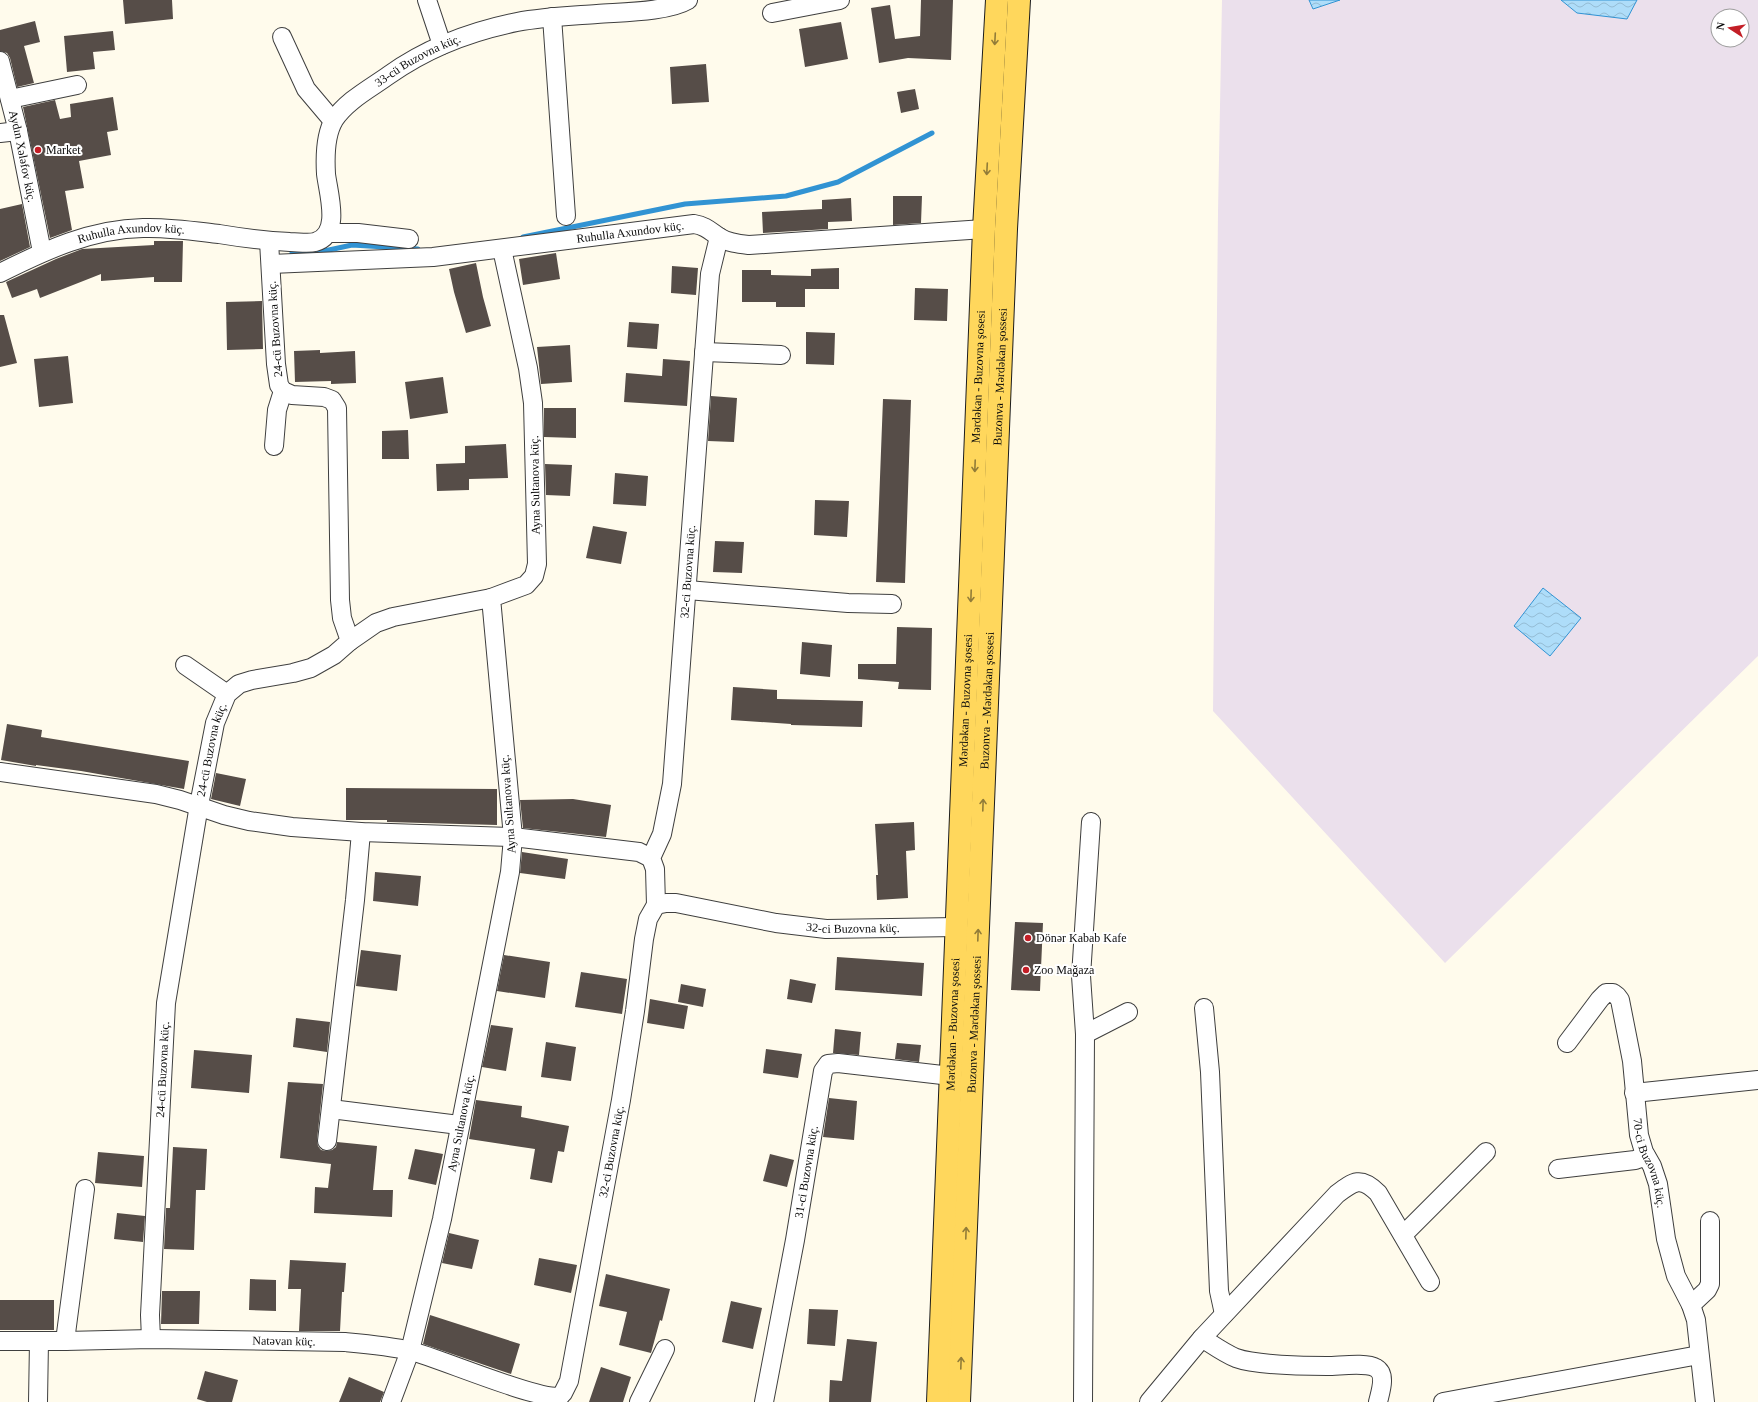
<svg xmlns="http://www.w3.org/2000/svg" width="1758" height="1402" font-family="Georgia,serif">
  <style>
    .industrial { fill: #ebe0ec; fill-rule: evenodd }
    .water { fill: url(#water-waves); stroke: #3193d3 }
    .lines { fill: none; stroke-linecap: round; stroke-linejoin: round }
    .stream { stroke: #3193d3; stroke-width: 5 }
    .building { fill: #564d48 }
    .minor-casing { stroke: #3f3f3f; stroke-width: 20 }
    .major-casing { stroke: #1d1d1d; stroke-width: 24 }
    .minor { stroke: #fff; stroke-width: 18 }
    .major { stroke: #ffd75c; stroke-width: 22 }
    .oneway { stroke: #927c38 }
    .poi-dot { fill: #c31e26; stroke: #fff; stroke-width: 1.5 }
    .labels { text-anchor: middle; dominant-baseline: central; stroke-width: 4; stroke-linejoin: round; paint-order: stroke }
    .street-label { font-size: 12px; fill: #0c0c0c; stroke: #fff }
    .poi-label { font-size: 12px; fill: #0c0c0c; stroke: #fff; text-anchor: start }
  </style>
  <defs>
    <pattern id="water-waves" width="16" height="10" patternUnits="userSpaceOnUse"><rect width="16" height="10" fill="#aeddf9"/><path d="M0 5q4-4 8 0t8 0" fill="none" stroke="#94bcd4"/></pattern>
  </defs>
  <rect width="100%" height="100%" fill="#fffbec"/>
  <path class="industrial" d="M1222 0H1758V656L1445 963 1213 711 1218 212ZM1718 16H1742V40H1718Z"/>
  <path class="water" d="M1309 0H1340L1313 9Z
    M1561 0H1637L1627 19 1577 13Z
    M1543 588 1581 618 1550 656 1514 626Z"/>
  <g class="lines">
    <path class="stream" d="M523 237 685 204 786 196 838 182 932 133
      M292 253H315L352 245 418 249"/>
  </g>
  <path class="building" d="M123 0H172L173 19 125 24Z
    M921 0H953L951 60 908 58 879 63 871 8 890 5 895 39 920 36Z
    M35 21 40 42 24 46 34 83 17 87 10 58 7 53 0 51V30Z
    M841 22 848 59 805 67 799 29Z
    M113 31 115 50 93 52 95 69 67 72 64 36Z
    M706 64 709 102 672 104 670 67Z
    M915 89 919 109 901 113 897 92Z
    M113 97 118 130 107 132 111 155 79 161 84 188 65 191 72 230 50 238 23 107 55 100 60 119 71 117 70 104Z
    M893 196H922L921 223 893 225Z
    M851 198 852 221 828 222V229L763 233 762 212 822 209V200Z
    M22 204 30 247 0 261V209Z
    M154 241H183L182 282H154V277L101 281V274L40 298 37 289 12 298 6 282 56 259 82 249 154 245Z
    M556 253 560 279 523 285 519 259Z
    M476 263 483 297 491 326 466 333 454 292 449 269Z
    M672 266 698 268 696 295 671 293Z
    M839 268V289H805V307H776V302H742V270H771V275L811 276V269Z
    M915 288 948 289 947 321 914 320Z
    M262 301 263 349 227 350 226 302Z
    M0 315H4L17 363 0 367Z
    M629 322 659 324 657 349 627 347Z
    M806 332 835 333 834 365 806 364Z
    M570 345 572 382 541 384 537 347Z
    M320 350V353L355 351 356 383 331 384V381L295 382 294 351Z
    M68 356 73 403 39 407 34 359Z
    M663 359 690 361 687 406 624 402 626 373 662 376Z
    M443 377 448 413 410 419 405 382Z
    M711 396 737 398 734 442 708 441Z
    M883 399 911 400 905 583 876 582Z
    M544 408H576V438L544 437Z
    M408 430 409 459H382V431Z
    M506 444 508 478 469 479V490L437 491 436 464 465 463V446Z
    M545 464 572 465 570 496 546 495Z
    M615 473 648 476 646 506 613 504Z
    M815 500 849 501 847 537 814 535Z
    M593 526 627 532 621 564 586 558Z
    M715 541 744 542 742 573 713 572Z
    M897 627 932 628 931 690 898 689 899 682 858 679V664H896Z
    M802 642 832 645 830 677 800 674Z
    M733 687 777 690V699L863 701 862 727 791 725V724L731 720Z
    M7 724 42 730 41 737 189 761 184 789 81 771 36 765V766L1 760Z
    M216 773 246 779 240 806 211 799Z
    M346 788 497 789V825L387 822V820H346Z
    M573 799 611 805 606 837 523 828 520 800Z
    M914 822 915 850 906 851 908 898 877 900 876 875H878L875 824Z
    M522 852 568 859 565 879 520 873Z
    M375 872 421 876 418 906 373 901Z
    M1015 922 1043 923 1040 991 1011 990Z
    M361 950 401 955 397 991 356 986Z
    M504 955 550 962 545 998 497 991Z
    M837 957 924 963 922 996 835 990Z
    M581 972 627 979 622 1014 575 1007Z
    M790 979 816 984 812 1003 787 999Z
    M681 984 706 989 703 1007 678 1002Z
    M650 999 688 1006 684 1029 647 1023Z
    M296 1018 330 1022 327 1052 293 1047Z
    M491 1025 513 1028 506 1071 482 1067Z
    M835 1029 861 1032 859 1055 833 1053Z
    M546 1042 576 1047 571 1081 541 1077Z
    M897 1043 921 1045 919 1062 895 1059Z
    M766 1049 802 1054 798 1078 763 1073Z
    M194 1050 252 1055 249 1093 191 1088Z
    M288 1082 323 1084 317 1140 318 1146 321 1150 326 1151 332 1150 336 1147 337 1142 377 1146 373 1190H393L392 1217 314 1213 315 1187 328 1188 331 1164 280 1158Z
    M829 1098 857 1101 854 1140 823 1137Z
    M476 1100 522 1106 521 1117 569 1126 564 1152 558 1151 552 1183 530 1179 535 1149 469 1139Z
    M173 1147 207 1149 205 1190H196L194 1250 164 1249 166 1208H170Z
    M415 1149 443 1154 436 1185 408 1179Z
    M98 1152 144 1156 142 1187 95 1183Z
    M770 1154 794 1160 787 1187 763 1181Z
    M117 1213 145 1216 143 1242 114 1239Z
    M449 1233 479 1240 472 1269 442 1263Z
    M539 1258 577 1265 571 1293 534 1285Z
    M290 1260 346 1263 344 1292H342L340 1331H299L301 1289H288Z
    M606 1274 670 1289 662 1321 660 1320 651 1353 619 1345 627 1312 599 1306Z
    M250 1279 276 1280V1311L249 1310Z
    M162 1291H200L199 1324H161Z
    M0 1300H54V1330H0Z
    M731 1301 762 1308 753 1349 722 1342Z
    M809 1309 838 1310 835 1346 807 1344Z
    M430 1315 520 1344 511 1374 423 1344Z
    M847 1339 877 1342 871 1402H829L830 1380 842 1381Z
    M601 1367 631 1377 623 1402H589Z
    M205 1371 238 1380 232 1402H207L197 1399Z
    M349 1377 384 1392 380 1402H339Z"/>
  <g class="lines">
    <g class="minor-casing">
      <g id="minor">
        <path d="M427 0 442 45"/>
        <path d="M772 13 840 0"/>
        <path d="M552 17 566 216"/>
        <path d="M282 37 306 89 333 121"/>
        <path id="s1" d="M0 61 18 131 42 252"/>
        <path d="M10 99 77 85"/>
        <path d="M0 133 18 131"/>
        <path d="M328 233H358L409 239"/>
        <path id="s2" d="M271 264 433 257 694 224C706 226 710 231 719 237 728 243 739 244 749 245L984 229"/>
        <path id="s3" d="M0 273C46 250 91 229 143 228 169 227 194 231 219 234 243 238 266 241 290 242 298 242 308 244 315 242 342 235 328 192 326 174 325 157 325 135 334 120 346 101 371 88 389 75 427 48 472 31 517 22 544 17 570 16 597 14 622 12 668 12 688 0"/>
        <path d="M704 352 781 355"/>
        <path d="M274 446 277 410 283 391"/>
        <path d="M687 590 848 603 892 604"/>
        <path d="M350 641 376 623 393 617 491 598"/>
        <path d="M185 665 227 694"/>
        <path d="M0 772 156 794 180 800 224 815 249 821 292 827 361 832 513 837 639 852 651 858"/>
        <path id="s4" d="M656 905 655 869 651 858 662 834 672 784 710 274 719 237"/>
        <path d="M1204 1008 1210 1072 1219 1291 1224 1314"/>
        <path d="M1085 1034 1128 1012"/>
        <path id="s5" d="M1567 1043 1600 999 1606 993H1613L1617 996 1620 1000 1632 1061 1639 1135 1644 1152 1652 1166 1658 1184 1666 1239 1676 1276 1691 1305 1696 1320 1705 1402"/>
        <path d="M1634 1093 1758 1080"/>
        <path d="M331 1109 459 1125"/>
        <path d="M327 1141 355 900 361 832"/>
        <path d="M1558 1169 1635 1160 1646 1156"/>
        <path d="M1403 1235 1486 1152"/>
        <path d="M1691 1305 1707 1290 1710 1284V1221"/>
        <path d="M1202 1338C1213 1345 1224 1353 1236 1358 1255 1365 1306 1366 1327 1366 1340 1366 1366 1362 1376 1368 1387 1374 1380 1393 1378 1402"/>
        <path id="s6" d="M151 1339 150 1315 166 1003 199 805 215 723 227 694 239 684 252 680 293 673 311 668 334 655 350 641 342 618 340 600 337 408 332 400 324 397 292 395 283 391 279 385 276 364 269 241"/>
        <path id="s7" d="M0 1341H65L151 1339 345 1342C367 1344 390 1346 411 1351 439 1358 541 1402 560 1396"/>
        <path d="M65 1341 85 1189"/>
        <path id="s8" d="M560 1396 563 1393 569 1381 621 1100 635 1011 644 939 648 919 656 905 666 903H676L776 923 826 929 957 927"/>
        <path d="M38 1402 39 1341"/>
        <path id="s9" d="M391 1402 410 1351 442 1219 510 872 513 837 491 598 526 585 534 576 537 564 533 403 528 368 502 249"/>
        <path d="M639 1402 665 1349"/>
        <path id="s10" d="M764 1402 795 1240 823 1071 828 1064 838 1063 951 1076"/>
        <path d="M1083 1402 1085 1034 1081 976 1091 822"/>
        <path d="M1149 1402 1202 1338 1337 1194C1354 1181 1361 1176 1378 1193L1430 1282"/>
        <path d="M1443 1402 1699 1355"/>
      </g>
    </g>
    <g class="major-casing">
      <g id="major">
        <path id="s11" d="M938 1402 984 229 997 0"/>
        <path id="s12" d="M959 1402 1006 229 1019 0"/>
      </g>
    </g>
    <use href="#minor" class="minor"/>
    <use href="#major" class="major"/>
  </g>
  <defs><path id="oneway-shaft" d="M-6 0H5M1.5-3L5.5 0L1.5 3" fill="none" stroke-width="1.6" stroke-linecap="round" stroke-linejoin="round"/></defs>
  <g class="oneway">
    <use href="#oneway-shaft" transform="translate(995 39) rotate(93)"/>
    <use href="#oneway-shaft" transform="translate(987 169) rotate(93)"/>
    <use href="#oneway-shaft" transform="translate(975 466) rotate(92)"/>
    <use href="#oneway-shaft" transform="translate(971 596) rotate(92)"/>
    <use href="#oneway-shaft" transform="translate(983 805) rotate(-88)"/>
    <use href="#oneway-shaft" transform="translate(978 935) rotate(-88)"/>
    <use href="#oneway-shaft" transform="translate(966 1233) rotate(-88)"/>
    <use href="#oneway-shaft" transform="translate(961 1363) rotate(-88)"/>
  </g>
  <g class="poi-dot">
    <circle cx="38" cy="150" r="4"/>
    <circle cx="1028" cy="938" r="4"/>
    <circle cx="1026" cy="970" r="4"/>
  </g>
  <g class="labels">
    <g class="street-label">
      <text stroke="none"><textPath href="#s3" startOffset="559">33-cü Buzovna küç.</textPath></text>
      <text stroke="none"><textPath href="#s1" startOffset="98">Aydın Xələfov küç.</textPath></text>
      <text stroke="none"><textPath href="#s2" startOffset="361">Ruhulla Axundov küç.</textPath></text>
      <text stroke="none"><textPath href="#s3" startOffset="139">Ruhulla Axundov küç.</textPath></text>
      <text transform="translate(275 329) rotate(-94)">24-cü Buzovna küç.</text>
      <text stroke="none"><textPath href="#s11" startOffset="1026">Mərdəkan - Buzovna şosesi</textPath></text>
      <text stroke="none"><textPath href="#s12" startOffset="1026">Buzonva - Mərdəkan şossesi</textPath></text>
      <text transform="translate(535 485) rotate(-91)">Ayna Sultanova küç.</text>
      <text stroke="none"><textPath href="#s4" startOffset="338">32-ci Buzovna küç.</textPath></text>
      <text stroke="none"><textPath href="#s11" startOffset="702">Mərdəkan - Buzovna şosesi</textPath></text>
      <text stroke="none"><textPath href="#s12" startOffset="702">Buzonva - Mərdəkan şossesi</textPath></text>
      <text stroke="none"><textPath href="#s6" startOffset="594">24-cü Buzovna küç.</textPath></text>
      <text transform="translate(508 804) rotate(-94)">Ayna Sultanova küç.</text>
      <text stroke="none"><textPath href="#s8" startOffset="702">32-ci Buzovna küç.</textPath></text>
      <text stroke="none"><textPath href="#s11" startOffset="378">Mərdəkan - Buzovna şosesi</textPath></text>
      <text stroke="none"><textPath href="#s12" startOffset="378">Buzonva - Mərdəkan şossesi</textPath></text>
      <text stroke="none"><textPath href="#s6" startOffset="270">24-cü Buzovna küç.</textPath></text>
      <text stroke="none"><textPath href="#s9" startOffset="288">Ayna Sultanova küç.</textPath></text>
      <text stroke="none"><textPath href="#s8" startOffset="251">32-ci Buzovna küç.</textPath></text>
      <text stroke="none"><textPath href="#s5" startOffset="247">70-ci Buzovna küç.</textPath></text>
      <text stroke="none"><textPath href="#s10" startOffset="234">31-ci Buzovna küç.</textPath></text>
      <text stroke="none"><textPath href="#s7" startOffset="284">Natəvan küç.</textPath></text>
    </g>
    <g class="poi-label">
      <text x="46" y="150">Market</text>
      <text x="1036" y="938">Dönər Kabab Kafe</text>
      <text x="1034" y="970">Zoo Mağaza</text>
    </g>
  </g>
  <g transform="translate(1730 28) rotate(282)"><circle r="19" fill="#ffffff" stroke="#9e9e9e"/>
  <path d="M0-3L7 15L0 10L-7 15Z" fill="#c31e26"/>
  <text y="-6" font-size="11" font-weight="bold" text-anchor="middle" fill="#0c0c0c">N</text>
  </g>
</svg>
